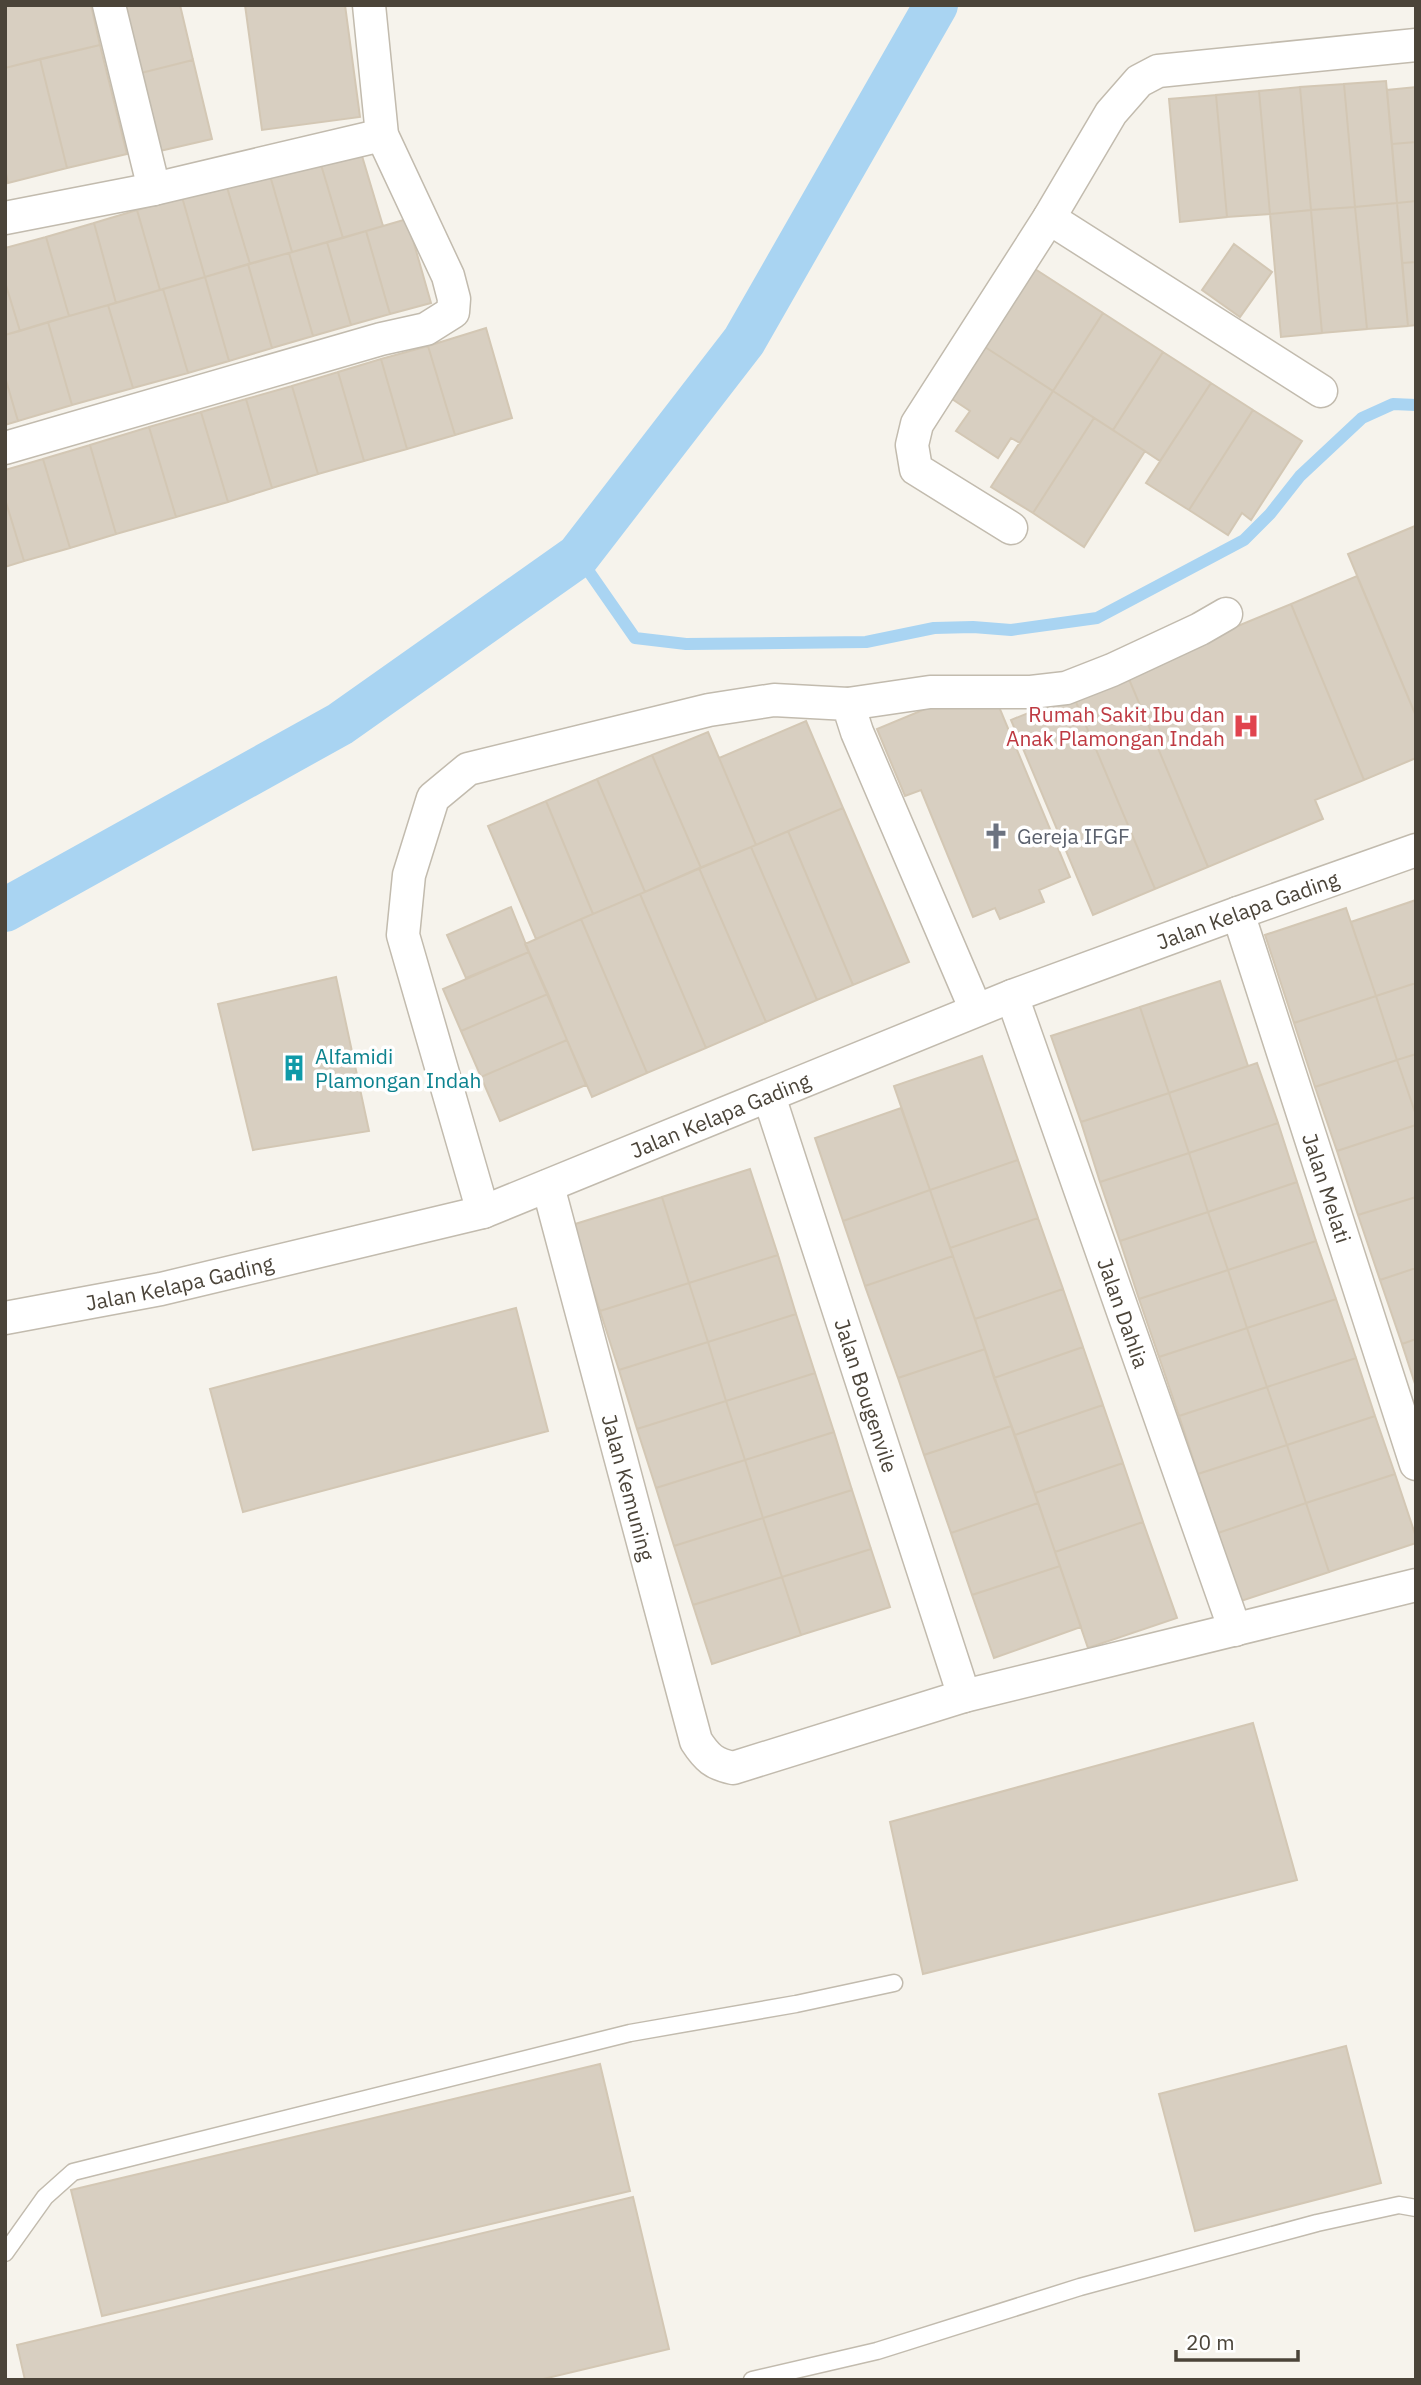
<svg xmlns="http://www.w3.org/2000/svg" width="1421" height="2385" font-family="'IBM Plex Sans',sans-serif">
  <style>
    .lines { fill: none; stroke-linecap: round; stroke-linejoin: round }
    .stream { stroke: #a9d4f2; stroke-width: 12 }
    .canal { stroke: #a9d4f2; stroke-width: 44 }
    .building { fill: #d8cfc1; stroke: #d3c7b4; stroke-width: 2 }
    .service-casing { stroke: #c2bbae; stroke-width: 19 }
    .minor-casing { stroke: #c2bbae; stroke-width: 35 }
    .service { stroke: #fff; stroke-width: 16 }
    .minor { stroke: #fff; stroke-width: 32 }
    .labels { text-anchor: middle; dominant-baseline: central; stroke-width: 7; stroke-linejoin: round; paint-order: stroke }
    .health-label { font-size: 21px; fill: #be3a42; stroke: #fff; text-anchor: end }
    .worship-label { font-size: 21px; fill: #5b616d; stroke: #fff; text-anchor: start }
    .street-label { font-size: 21px; fill: #4b4439; stroke: #fff }
    .culture-label { font-size: 21px; fill: #0d838f; stroke: #fff; text-anchor: start }
  </style>
  <rect width="100%" height="100%" fill="#f6f3ec"/>
  <g class="lines">
    <path class="stream" d="M578 556 635 638 686 644 866 642 934 628 973 627 1011 630 1097 618 1244 540 1270 514 1300 476 1362 418 1393 404 1416 405"/>
    <path class="canal" d="M5 910 340 724 578 556 744 341 936 5"/>
  </g>
  <path class="building" d="M5 5H91L100 45 5 68Z
    M116 5H180L193 60 133 75Z
    M245 5H345L360 117 262 130Z
    M100 45 127 154 67 168 40 59Z
    M40 59 67 168 8 183 5 169V68Z
    M193 60 212 139 151 153 133 75Z
    M1386 81 1397 203 1355 207 1344 84Z
    M1344 84 1355 207 1311 210 1300 87Z
    M1300 87 1311 210 1270 214 1259 91Z
    M1416 87V142L1392 144 1387 90Z
    M1259 91 1270 214 1227 217 1216 95Z
    M1216 95 1227 217 1180 222 1169 99Z
    M1416 142V201L1397 203 1392 144Z
    M359 146 383 226 343 238 319 158Z
    M319 158 343 238 292 252 269 172Z
    M269 172 292 252 250 264 226 184Z
    M226 184 250 264 205 277 182 197Z
    M182 197 205 277 160 290 137 210Z
    M1416 201V262L1402 263 1397 203Z
    M1397 203 1408 326 1367 329 1355 207Z
    M1355 207 1367 329 1322 333 1311 210Z
    M137 210 160 290 116 303 94 223Z
    M1311 210 1322 333 1281 337 1270 214Z
    M407 219 431 303 390 314 366 231Z
    M94 223 116 303 69 316 46 237Z
    M366 231 390 314 351 325 327 242Z
    M46 237 69 316 20 331 5 282V248Z
    M327 242 351 325 313 336 289 253Z
    M1234 244 1272 272 1240 317 1202 290Z
    M289 253 313 336 272 348 248 264Z
    M1416 262V325L1408 326 1402 263Z
    M248 264 272 348 229 361 205 277Z
    M1035 269 1103 313 1053 391 985 347Z
    M205 277 229 361 188 373 163 289Z
    M5 282 20 331 5 335Z
    M163 289 188 373 133 388 108 305Z
    M108 305 133 388 72 405 48 322Z
    M1103 313 1163 352 1113 430 1053 391Z
    M48 322 72 405 18 421 5 377V335Z
    M486 328 512 418 455 435 428 346Z
    M428 346 455 435 407 449 381 359Z
    M985 347 1053 391 1020 443 1011 438 998 458 956 431 970 411 952 399Z
    M1163 352 1211 383 1160 461 1113 430Z
    M381 359 407 449 364 461 338 372Z
    M338 372 364 461 318 474 292 386Z
    M5 377 18 421 5 425Z
    M1211 383 1253 410 1189 510 1146 483Z
    M292 386 318 474 272 488 246 399Z
    M1053 391 1094 418 1033 513 991 487Z
    M246 399 272 488 228 502 201 412Z
    M1253 410 1302 441 1251 520 1242 513 1228 535 1189 510Z
    M201 412 228 502 176 517 149 427Z
    M1094 418 1145 451 1084 547 1033 513Z
    M149 427 176 517 116 534 90 445Z
    M90 445 116 534 70 548 43 459Z
    M43 459 70 548 24 561 5 499V470Z
    M5 499 24 561 5 567Z
    M1415 526 1416 527V716L1348 554Z
    M1357 576 1416 716V758L1364 780 1291 604Z
    M1291 604 1364 780 1315 800 1323 819 1208 867 1126 672Z
    M1126 672 1208 867 1155 889 1073 695Z
    M1073 695 1155 889 1093 915 1011 720Z
    M942 702H997L1070 877 1039 890 1044 902 1000 919 995 908 973 917 921 790 905 796 877 729Z
    M806 721 843 808 756 845 719 758Z
    M708 732 756 845 701 868 652 755Z
    M652 755 701 868 645 892 597 779Z
    M597 779 645 892 593 914 546 801Z
    M546 801 593 914 536 939 488 826Z
    M843 808 909 962 853 985 788 831Z
    M788 831 853 985 817 1000 751 847Z
    M751 847 817 1000 766 1022 699 868Z
    M699 868 766 1022 706 1048 640 894Z
    M640 894 706 1048 647 1073 581 919Z
    M1416 900V983L1376 996 1351 922Z
    M511 907 529 952 466 978 447 935Z
    M1346 908 1376 996 1294 1023 1265 935Z
    M581 919 647 1073 592 1097 525 944Z
    M529 952 548 994 461 1031 443 989Z
    M336 977 369 1131 253 1150 218 1004Z
    M1220 981 1248 1066 1169 1093 1140 1007Z
    M1416 983V1054L1397 1060 1376 996Z
    M548 994 567 1040 481 1077 461 1031Z
    M1376 996 1397 1060 1315 1087 1294 1023Z
    M1140 1007 1169 1093 1081 1122 1051 1036Z
    M567 1040 586 1085 500 1121 481 1077Z
    M1416 1054V1115L1397 1060Z
    M982 1056 1018 1160 930 1190 894 1086Z
    M1397 1060 1416 1115V1125L1337 1151 1315 1087Z
    M1257 1063 1278 1123 1189 1153 1169 1093Z
    M1169 1093 1189 1153 1100 1182 1081 1122Z
    M901 1108 930 1190 843 1221 815 1138Z
    M1278 1123 1297 1182 1208 1212 1189 1153Z
    M1416 1125V1197L1358 1215 1337 1151Z
    M1189 1153 1208 1212 1120 1241 1100 1182Z
    M1018 1160 1038 1218 950 1248 930 1190Z
    M750 1169 778 1255 689 1283 662 1197Z
    M1297 1182 1316 1241 1228 1270 1208 1212Z
    M930 1190 953 1256 865 1286 843 1221Z
    M662 1197 689 1283 600 1311 572 1225Z
    M1416 1197V1268L1380 1280 1358 1215Z
    M1208 1212 1228 1270 1139 1299 1120 1241Z
    M1038 1218 1063 1289 975 1319 950 1248Z
    M1316 1241 1336 1299 1247 1328 1228 1270Z
    M778 1255 796 1314 708 1342 689 1283Z
    M953 1256 985 1349 898 1378 865 1286Z
    M1416 1268V1339L1402 1344 1380 1280Z
    M1228 1270 1247 1328 1159 1357 1139 1299Z
    M689 1283 708 1342 619 1370 600 1311Z
    M1063 1289 1083 1347 994 1378 975 1319Z
    M1336 1299 1356 1358 1267 1387 1247 1328Z
    M516 1308 548 1431 243 1512 210 1389Z
    M796 1314 815 1373 726 1401 708 1342Z
    M1247 1328 1267 1387 1179 1416 1159 1357Z
    M1416 1339V1387L1402 1344Z
    M708 1342 726 1401 637 1429 619 1370Z
    M1083 1347 1103 1405 1015 1435 994 1378Z
    M985 1349 1011 1426 924 1455 898 1378Z
    M1356 1358 1375 1416 1287 1445 1267 1387Z
    M815 1373 834 1432 745 1460 726 1401Z
    M1267 1387 1287 1445 1198 1474 1179 1416Z
    M726 1401 745 1460 656 1488 637 1429Z
    M1103 1405 1123 1463 1035 1493 1015 1435Z
    M1375 1416 1395 1474 1306 1503 1287 1445Z
    M1011 1426 1038 1503 951 1533 924 1455Z
    M834 1432 852 1490 763 1518 745 1460Z
    M1287 1445 1306 1503 1218 1533 1198 1474Z
    M745 1460 763 1518 674 1546 656 1488Z
    M1123 1463 1143 1522 1055 1552 1035 1493Z
    M1395 1474 1416 1537V1543L1329 1572 1306 1503Z
    M852 1490 871 1549 782 1577 763 1518Z
    M1038 1503 1060 1566 972 1595 951 1533Z
    M1306 1503 1329 1572 1241 1601 1218 1533Z
    M763 1518 782 1577 693 1605 674 1546Z
    M1143 1522 1177 1618 1088 1648 1055 1552Z
    M871 1549 890 1607 801 1635 782 1577Z
    M1060 1566 1081 1627 994 1658 972 1595Z
    M782 1577 801 1635 712 1664 693 1605Z
    M1253 1723 1297 1880 923 1974 890 1822Z
    M1346 2046 1381 2183 1195 2231 1159 2094Z
    M600 2064 630 2191 102 2316 71 2190Z
    M633 2197 669 2349 539 2380H25L17 2345Z"/>
  <g class="lines">
    <g class="service-casing">
      <path id="service" d="M5 2253 45 2197 73 2172 630 2033 796 2004 894 1983
        M752 2380 877 2351 1080 2287 1317 2223 1399 2205 1416 2208"/>
    </g>
    <g class="minor-casing">
      <g id="minor">
        <path d="M109 5 154 189"/>
        <path d="M5 218 154 189 382 135"/>
        <path d="M1049 218 1321 391"/>
        <path d="M5 448 381 339 426 329 453 312 454 299 448 276 382 135 369 5"/>
        <path d="M1011 528 916 469 912 445 917 424 1049 218 1111 113 1139 81 1158 71 1416 45"/>
        <path d="M848 704 930 692H1031L1066 688 1112 670 1200 629 1226 614"/>
        <path id="s1" d="M1238 913 1416 1464"/>
        <path id="s2" d="M1012 996 1235 1630"/>
        <path id="s3" d="M769 1096 964 1696"/>
        <path id="s4" d="M548 1186 696 1741C707 1758 714 1764 733 1768L964 1696 1416 1585"/>
        <path d="M483 1212 403 935 409 875 433 798 468 769 709 710 774 700 848 704 857 732 976 1010"/>
        <path id="s5" d="M5 1318 161 1289 483 1212 1012 996 1238 913 1416 850"/>
      </g>
    </g>
    <use href="#service" class="service"/>
    <use href="#minor" class="minor"/>
  </g>
  <defs>
    <g id="hospital-bare" transform="scale(2.1)"><path d="M-5-5h3v3.5h4V-5h3V5h-3V1.5h-4V5h-3Z" fill="#e0444e" stroke="#fff" stroke-width="2.5" paint-order="stroke"/></g>
    <g id="church-bare" transform="scale(2.1)"><path d="M-1.2-6h2.4v3.5h3.3v2.4h-3.3V6h-2.4V-.1h-3.3v-2.4h3.3Z" fill="#6b7280" stroke="#fff" stroke-width="2.5" paint-order="stroke"/></g>
    <g id="building-bare" transform="scale(2.1)"><path d="M-4-6H4V6H1V3H-1V6H-4ZM-2.5-4.3h1.7v1.8h-1.7ZM.8-4.3h1.7v1.8H.8ZM-2.5-1h1.7V.8h-1.7ZM.8-1h1.7V.8H.8Z" fill="#0f9aa8" stroke="#fff" stroke-width="2.5" paint-order="stroke"/></g>
  </defs>
  <g fill-rule="evenodd">
    <use href="#hospital-bare" x="1246" y="726"/>
    <use href="#church-bare" x="996" y="836"/>
    <use href="#building-bare" x="294" y="1068"/>
  </g>
  <g class="labels">
    <g class="health-label">
      <text x="1225" y="714">Rumah Sakit Ibu dan<tspan x="1225" dy="24">Anak Plamongan Indah</tspan></text>
    </g>
    <g class="worship-label">
      <text x="1017" y="836">Gereja IFGF</text>
    </g>
    <g class="street-label">
      <text stroke="none"><textPath href="#s5" startOffset="1312">Jalan Kelapa Gading</textPath></text>
      <text stroke="none"><textPath href="#s5" startOffset="746">Jalan Kelapa Gading</textPath></text>
      <text stroke="none"><textPath href="#s1" startOffset="289">Jalan Melati</textPath></text>
      <text stroke="none"><textPath href="#s5" startOffset="178">Jalan Kelapa Gading</textPath></text>
      <text stroke="none"><textPath href="#s2" startOffset="336">Jalan Dahlia</textPath></text>
      <text stroke="none"><textPath href="#s3" startOffset="315">Jalan Bougenvile</textPath></text>
      <text stroke="none"><textPath href="#s4" startOffset="312">Jalan Kemuning</textPath></text>
    </g>
    <g class="culture-label">
      <text x="315" y="1056">Alfamidi<tspan x="315" dy="24">Plamongan Indah</tspan></text>
    </g>
  </g>
  <rect width="1421" height="2385" fill="none" stroke="#4b4439" stroke-width="14"/>
  <path d="M1176 2350v10h122v-10" fill="none" stroke="#4b4439" stroke-width="3.5"/>
  <text x="1186" y="2350" font-size="21" fill="#4b4439" stroke="#ffffff" stroke-width="5" paint-order="stroke">20 m</text>
</svg>
